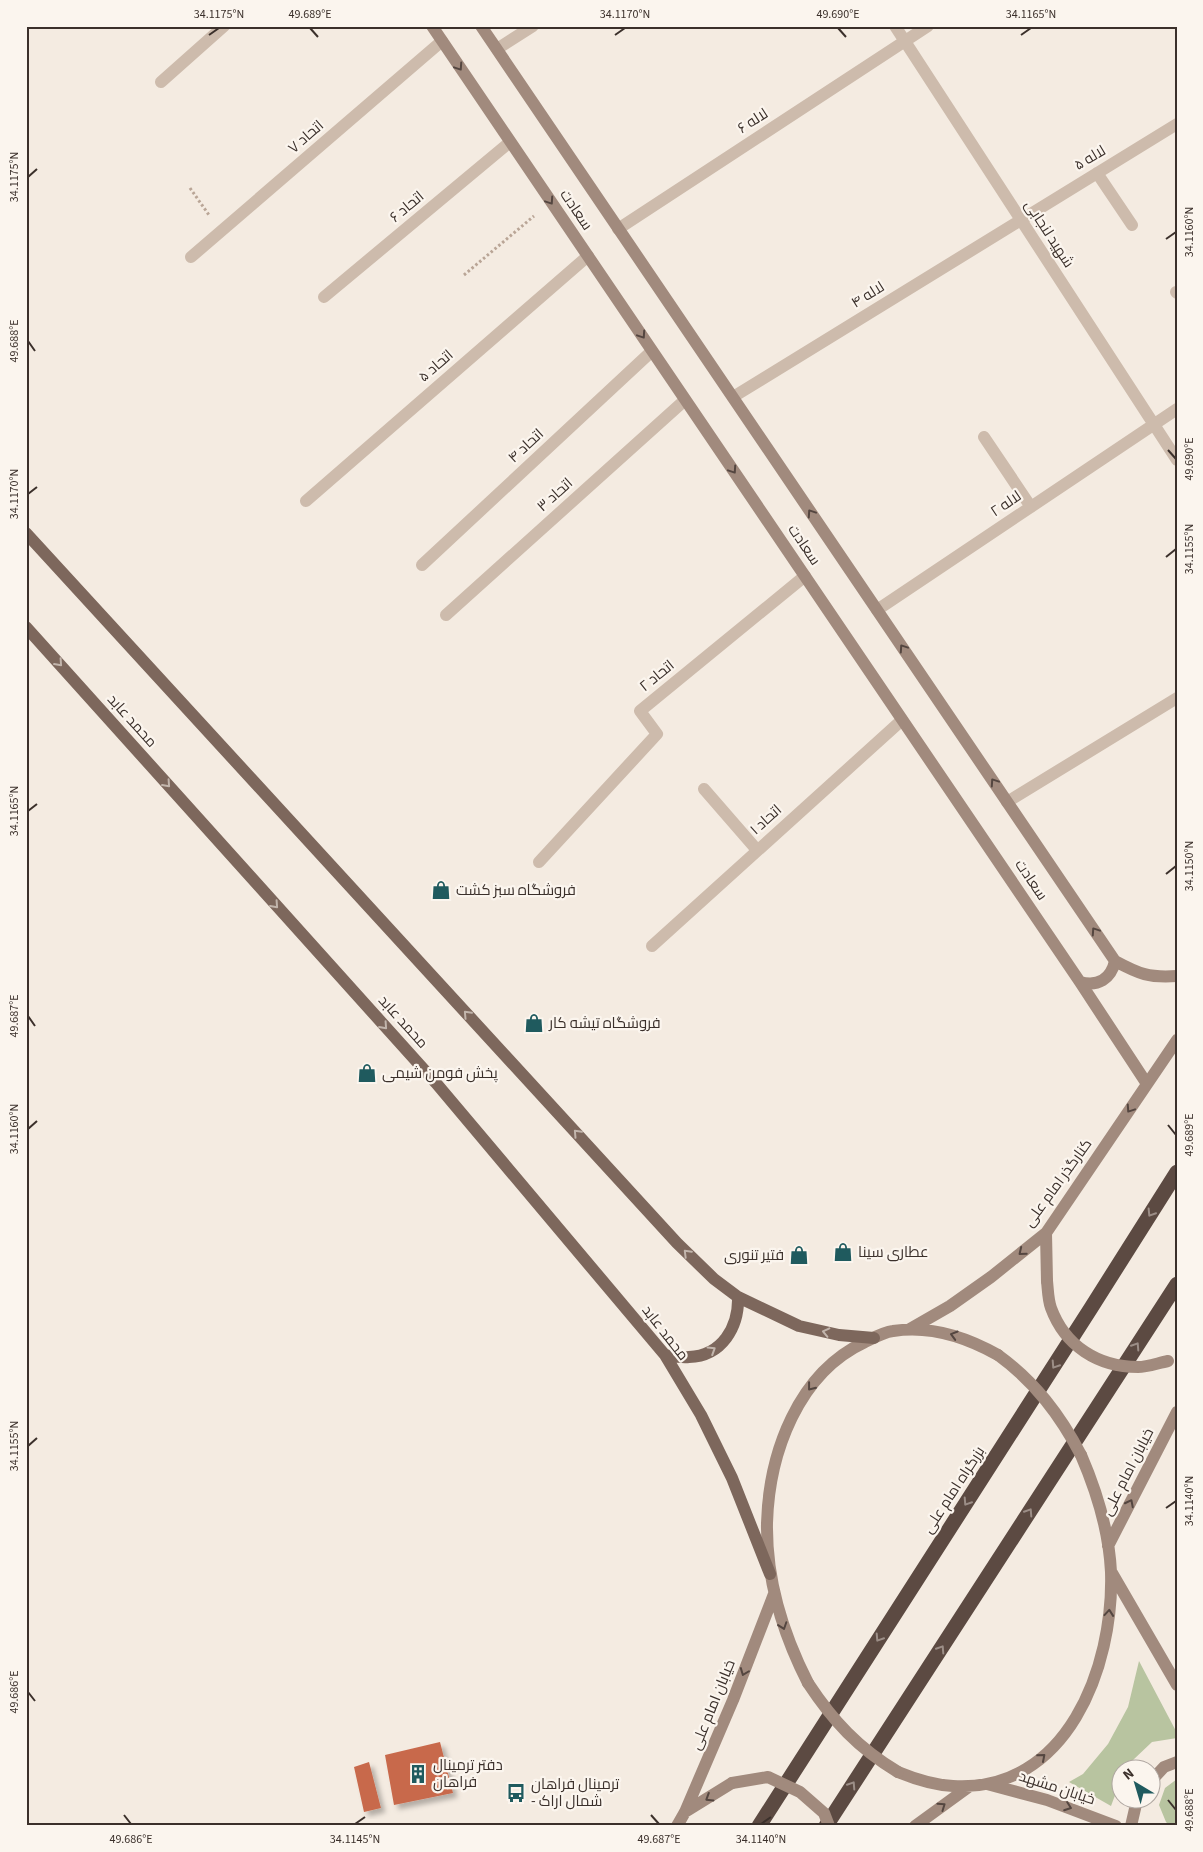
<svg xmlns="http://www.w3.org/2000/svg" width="1203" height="1852" font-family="'Source Sans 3',Cairo,sans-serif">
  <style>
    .green { fill: #b8c4a0 }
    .building { fill: #c8694b; filter: url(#shadow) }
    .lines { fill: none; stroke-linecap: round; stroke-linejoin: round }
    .path { stroke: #b9a596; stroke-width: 3; stroke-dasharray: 2.5 2.5; stroke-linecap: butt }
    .street { stroke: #cdbbac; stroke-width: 12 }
    .secondary { stroke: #a18a7d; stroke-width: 12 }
    .primary { stroke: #7d675c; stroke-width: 12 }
    .highway { stroke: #5c4a42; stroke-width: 15 }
    .secondary-bridge { stroke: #a18a7d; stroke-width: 12 }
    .oneway { stroke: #544640 }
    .oneway2 { stroke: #c2b5ac }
    .oneway3 { stroke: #9c8e87 }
    .ticks { fill: none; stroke: #3b302b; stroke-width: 2 }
    .labels { text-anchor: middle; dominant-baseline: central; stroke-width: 4.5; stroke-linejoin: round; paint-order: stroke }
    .street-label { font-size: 15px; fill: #3b302b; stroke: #fbf5ee }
    .poi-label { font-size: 15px; fill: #3b302b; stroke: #fbf5ee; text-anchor: start }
    .neatline { fill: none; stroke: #3b302b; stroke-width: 2 }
    .ticks-label { font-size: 12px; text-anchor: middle; fill: #3b302b }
  </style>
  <defs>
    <filter id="shadow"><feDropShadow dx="4.5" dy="4.5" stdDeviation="2.5" flood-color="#0004"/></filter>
  </defs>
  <rect width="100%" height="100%" fill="#f4ebe1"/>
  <path class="green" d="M1139 1661 1177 1733V1738L1152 1742 1133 1760 1127 1769 1120 1770V1782L1111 1806 1069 1782 1083 1774 1108 1744 1128 1707Z
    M1177 1779V1826H1170L1166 1822 1159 1805 1165 1788Z"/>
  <path class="building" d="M440 1742 453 1793 394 1805 385 1755Z
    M369 1762 381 1808 364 1812 354 1767Z"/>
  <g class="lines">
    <path class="path" d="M190 188 209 215
      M464 275 534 216"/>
    <path class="street" d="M895 26 1177 460
      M497 49 533 26
      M161 82 224 26
      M1097 173 1132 225
      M618 229 928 26
      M191 257 442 41
      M1176 292 1177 293
      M324 297 510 142
      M733 397 1177 124
      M984 437 1031 507
      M306 501 588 256
      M422 565 652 351
      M877 610 1177 409
      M446 615 685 400
      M704 789 757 850
      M1007 802 1177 698
      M539 862 657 734 640 711 805 576
      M652 946 902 720"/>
    <path class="secondary" d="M432 26 1080 982 1147 1084
      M481 26 1115 961C1139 974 1149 978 1177 976
      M1080 982C1098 987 1111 979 1115 961
      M1046 1233 1047 1281
      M910 1329 950 1306 991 1277 1046 1233 1177 1040
      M1108 1546 1177 1412
      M1112 1573 1177 1685
      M808 1683C782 1632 766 1580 767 1523 769 1453 798 1373 865 1342 873 1338 884 1332 893 1331 931 1325 966 1337 998 1355
      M898 1772C915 1779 933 1785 953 1786 1067 1793 1114 1667 1111 1572 1109 1531 1097 1492 1081 1455
      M1150 1782 1164 1767 1177 1762
      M987 1784 1047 1800 1116 1826
      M685 1812 732 1783
      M677 1826 685 1812 733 1700 774 1594
      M915 1826 970 1786
      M1131 1826 1137 1800"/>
    <path class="primary" d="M26 533 677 1243 714 1279 738 1297 799 1326 839 1335 874 1338
      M26 627 436 1083 665 1355 701 1415 732 1478 770 1574
      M665 1355C672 1356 681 1358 689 1357 722 1356 739 1327 738 1297"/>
    <path class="highway" d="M759 1826 1091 1308 1177 1172
      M826 1826 1177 1284"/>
    <path class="secondary-bridge" d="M1047 1281C1048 1290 1048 1300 1051 1308 1065 1346 1098 1367 1138 1367 1147 1367 1158 1363 1168 1361
      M998 1355C1035 1382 1060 1415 1081 1455
      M808 1683C833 1721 858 1748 898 1772
      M732 1783 768 1777 800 1792 824 1813 829 1826"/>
  </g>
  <defs><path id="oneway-chevron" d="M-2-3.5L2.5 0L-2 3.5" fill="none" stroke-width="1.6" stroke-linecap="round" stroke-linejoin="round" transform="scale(1.25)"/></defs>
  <g class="oneway">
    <use href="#oneway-chevron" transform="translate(459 67) rotate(56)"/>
    <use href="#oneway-chevron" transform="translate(550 201) rotate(56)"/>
    <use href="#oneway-chevron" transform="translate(642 335) rotate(56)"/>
    <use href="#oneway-chevron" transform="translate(733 470) rotate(56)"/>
    <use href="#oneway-chevron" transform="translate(811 513) rotate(-124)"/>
    <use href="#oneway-chevron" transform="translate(903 648) rotate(-124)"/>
    <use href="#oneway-chevron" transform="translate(994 782) rotate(-124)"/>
    <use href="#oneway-chevron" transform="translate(1095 931) rotate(-124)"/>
    <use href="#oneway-chevron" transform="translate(1130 1109) rotate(124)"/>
    <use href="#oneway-chevron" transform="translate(1022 1252) rotate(141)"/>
    <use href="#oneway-chevron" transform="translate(954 1335) rotate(-164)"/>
    <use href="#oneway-chevron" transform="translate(811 1387) rotate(128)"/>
    <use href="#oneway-chevron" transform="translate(1130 1503) rotate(-63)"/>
    <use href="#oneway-chevron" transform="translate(1109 1613) rotate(-85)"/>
    <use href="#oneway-chevron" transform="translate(783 1626) rotate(71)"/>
    <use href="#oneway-chevron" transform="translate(744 1672) rotate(111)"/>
    <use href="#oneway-chevron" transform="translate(1042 1757) rotate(-41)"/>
    <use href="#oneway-chevron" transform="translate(709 1798) rotate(148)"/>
    <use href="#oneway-chevron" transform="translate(942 1806) rotate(-35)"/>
    <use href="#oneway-chevron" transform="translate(1068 1807) rotate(20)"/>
  </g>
  <g class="oneway2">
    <use href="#oneway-chevron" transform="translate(59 663) rotate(48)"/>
    <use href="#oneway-chevron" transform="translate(167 784) rotate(48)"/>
    <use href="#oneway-chevron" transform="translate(275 905) rotate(48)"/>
    <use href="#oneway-chevron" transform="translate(467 1014) rotate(-133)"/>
    <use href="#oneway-chevron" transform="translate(384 1026) rotate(48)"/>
    <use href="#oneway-chevron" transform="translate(577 1133) rotate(-133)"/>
    <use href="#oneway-chevron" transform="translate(687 1253) rotate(-135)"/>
    <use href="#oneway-chevron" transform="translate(826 1332) rotate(-167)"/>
    <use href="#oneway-chevron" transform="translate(712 1350) rotate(-32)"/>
  </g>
  <g class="oneway3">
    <use href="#oneway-chevron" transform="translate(1151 1213) rotate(122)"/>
    <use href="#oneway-chevron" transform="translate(1136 1346) rotate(-57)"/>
    <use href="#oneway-chevron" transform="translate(1055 1365) rotate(123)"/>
    <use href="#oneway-chevron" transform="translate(967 1502) rotate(123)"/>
    <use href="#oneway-chevron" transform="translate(1029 1512) rotate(-57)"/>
    <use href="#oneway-chevron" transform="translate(879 1638) rotate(123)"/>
    <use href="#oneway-chevron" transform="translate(941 1649) rotate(-57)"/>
    <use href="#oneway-chevron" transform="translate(852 1785) rotate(-57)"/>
  </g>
  <path class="ticks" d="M310 28 318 37M838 28 846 37M209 35 219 28M615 35 625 28M1021 35 1031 28M28 177 37 169M1166 239 1176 232M28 341 35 351M1168 450 1176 459M28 494 37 487M1166 557 1176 549M28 811 37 804M1166 874 1176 866M28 1016 35 1026M1168 1125 1176 1135M28 1129 37 1121M28 1446 37 1438M1166 1508 1176 1501M28 1692 35 1701M1168 1800 1176 1810M124 1815 131 1824M651 1815 659 1824M355 1824 365 1817M761 1824 771 1817"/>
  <defs>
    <g id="shop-bare" transform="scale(1.5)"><path d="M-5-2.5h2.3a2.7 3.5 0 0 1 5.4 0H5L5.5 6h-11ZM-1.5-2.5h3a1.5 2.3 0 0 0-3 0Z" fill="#1f5a5e" stroke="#fbf5ee" stroke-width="2.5" paint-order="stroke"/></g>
    <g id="building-bare" transform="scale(1.5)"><path d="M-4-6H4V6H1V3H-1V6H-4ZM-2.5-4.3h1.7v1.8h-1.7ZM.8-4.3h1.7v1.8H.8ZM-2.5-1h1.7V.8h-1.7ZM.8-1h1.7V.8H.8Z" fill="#1f5a5e" stroke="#fbf5ee" stroke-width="2.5" paint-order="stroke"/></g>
    <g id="bus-bare" transform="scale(1.5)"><path d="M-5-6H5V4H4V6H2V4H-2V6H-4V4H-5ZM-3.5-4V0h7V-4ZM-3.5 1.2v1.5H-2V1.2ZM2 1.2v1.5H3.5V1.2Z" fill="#1f5a5e" stroke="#fbf5ee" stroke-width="2.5" paint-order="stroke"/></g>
  </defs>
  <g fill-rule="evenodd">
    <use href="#shop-bare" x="441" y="890"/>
    <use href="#shop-bare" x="534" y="1023"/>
    <use href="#shop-bare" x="367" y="1073"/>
    <use href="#shop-bare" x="843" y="1252"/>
    <use href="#shop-bare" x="799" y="1255"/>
    <use href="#building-bare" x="418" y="1774"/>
    <use href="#bus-bare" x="516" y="1793"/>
  </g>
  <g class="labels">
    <g class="street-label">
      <text transform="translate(753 121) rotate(-33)">لاله ۶</text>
      <text transform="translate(306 137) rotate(-41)">اتحاد ۷</text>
      <text transform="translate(1090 158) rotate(-31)">لاله ۵</text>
      <text transform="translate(407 207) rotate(-40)">اتحاد ۶</text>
      <text transform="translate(576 210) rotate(56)">سعادت</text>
      <text transform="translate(1049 234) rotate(57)">شهید لنجابی</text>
      <text transform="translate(868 295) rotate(-32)">لاله ۴</text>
      <text transform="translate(436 366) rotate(-41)">اتحاد ۵</text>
      <text transform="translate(526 446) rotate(-43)">اتحاد ۴</text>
      <text transform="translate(555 495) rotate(-42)">اتحاد ۳</text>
      <text transform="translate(1006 504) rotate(-34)">لاله ۲</text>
      <text transform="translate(804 545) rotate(56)">سعادت</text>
      <text transform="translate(657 676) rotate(-39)">اتحاد ۲</text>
      <text transform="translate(132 721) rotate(48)">محمد عابد</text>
      <text transform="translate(766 820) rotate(-42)">اتحاد ۱</text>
      <text transform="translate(1031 880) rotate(56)">سعادت</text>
      <text transform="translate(403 1022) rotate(48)">محمد عابد</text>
      <text transform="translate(1058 1183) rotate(-54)">کنارگذر امام علی</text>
      <text transform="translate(665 1333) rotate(52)">محمد عابد</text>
      <text transform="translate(1128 1472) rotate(-63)">خیابان امام علی</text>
      <text transform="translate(954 1490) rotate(-57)">بزرگراه امام علی</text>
      <text transform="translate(713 1705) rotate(-68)">خیابان امام علی</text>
      <text transform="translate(1057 1788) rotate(18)">خیابان مشهد</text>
    </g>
    <g class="poi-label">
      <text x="456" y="890">فروشگاه سبز کشت</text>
      <text x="549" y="1023">فروشگاه تیشه کار</text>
      <text x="382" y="1073">پخش فومن شیمی</text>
      <text x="858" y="1252">عطاری سینا</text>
      <text x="784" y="1255" text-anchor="end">فتیر تنوری</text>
      <text x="433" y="1765">دفتر ترمینال<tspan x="433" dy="17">فراهان</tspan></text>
      <text x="531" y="1784">ترمینال فراهان<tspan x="531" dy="17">- شمال اراک</tspan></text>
    </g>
  </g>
  <rect width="1203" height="1852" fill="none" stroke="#fbf5ee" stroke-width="55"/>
  <g transform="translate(1136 1784) rotate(322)"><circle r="24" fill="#fbf5ee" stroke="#aea6a0"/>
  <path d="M0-4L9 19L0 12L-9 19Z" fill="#1f5a5e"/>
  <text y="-8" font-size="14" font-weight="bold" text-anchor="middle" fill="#3b302b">N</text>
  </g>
  <rect x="28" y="28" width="1148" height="1796" class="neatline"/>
  <g class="ticks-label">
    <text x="219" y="18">34.1175°N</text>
    <text x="310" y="18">49.689°E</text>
    <text x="625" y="18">34.1170°N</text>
    <text x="838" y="18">49.690°E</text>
    <text x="1031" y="18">34.1165°N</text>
    <text transform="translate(14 177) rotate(-90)" y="4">34.1175°N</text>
    <text transform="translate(1189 232) rotate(-90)" y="4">34.1160°N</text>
    <text transform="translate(14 341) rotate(-90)" y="4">49.688°E</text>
    <text transform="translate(1189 459) rotate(-90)" y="4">49.690°E</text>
    <text transform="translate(14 494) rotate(-90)" y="4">34.1170°N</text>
    <text transform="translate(1189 549) rotate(-90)" y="4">34.1155°N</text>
    <text transform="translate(14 811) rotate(-90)" y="4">34.1165°N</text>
    <text transform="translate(1189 866) rotate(-90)" y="4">34.1150°N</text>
    <text transform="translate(14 1016) rotate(-90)" y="4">49.687°E</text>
    <text transform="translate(14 1129) rotate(-90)" y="4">34.1160°N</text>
    <text transform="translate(1189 1135) rotate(-90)" y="4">49.689°E</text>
    <text transform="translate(14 1446) rotate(-90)" y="4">34.1155°N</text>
    <text transform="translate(1189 1501) rotate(-90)" y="4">34.1140°N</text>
    <text transform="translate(14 1692) rotate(-90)" y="4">49.686°E</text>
    <text transform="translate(1189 1810) rotate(-90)" y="4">49.688°E</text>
    <text x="131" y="1843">49.686°E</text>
    <text x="355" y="1843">34.1145°N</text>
    <text x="659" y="1843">49.687°E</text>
    <text x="761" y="1843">34.1140°N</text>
  </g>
</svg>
